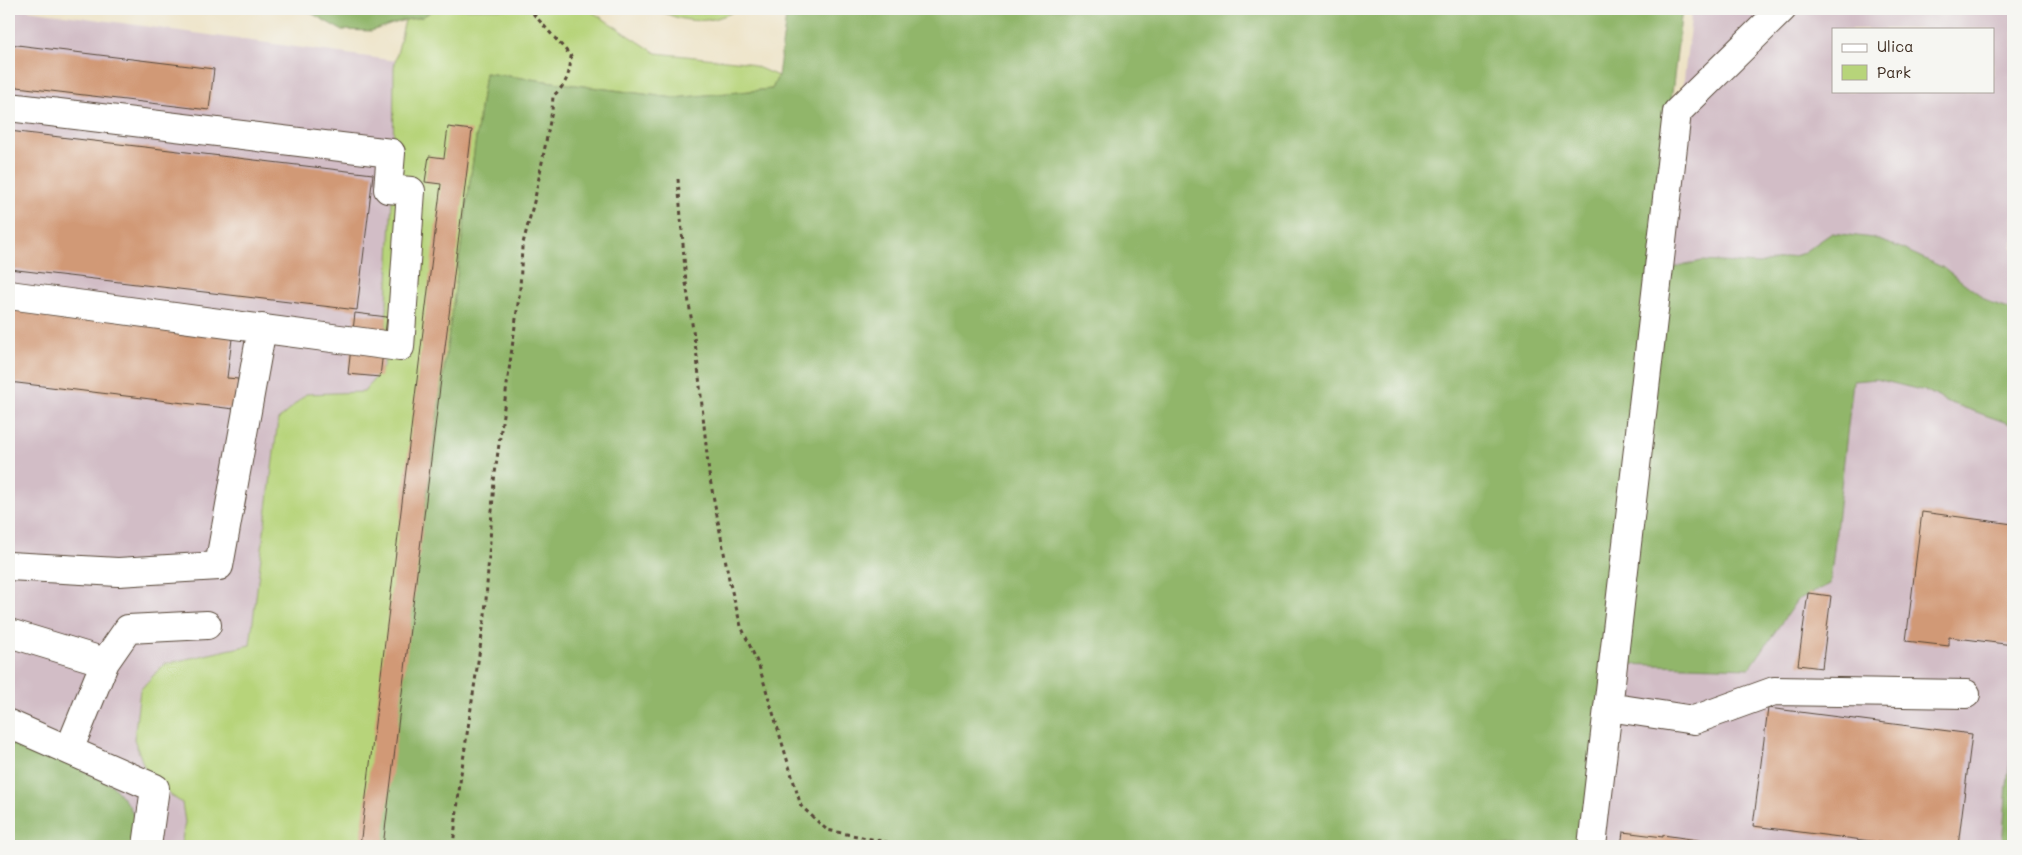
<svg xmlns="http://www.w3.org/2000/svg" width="2022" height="855" font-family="Mali,sans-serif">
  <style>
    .industrial { fill: #d2bdc6; fill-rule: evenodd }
    .green { fill: #b7d47a; stroke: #797f4c }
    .forest { fill: #91b66a; stroke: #667044 }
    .building { fill: #d19976 }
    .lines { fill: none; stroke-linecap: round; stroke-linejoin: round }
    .minor-casing { stroke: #564637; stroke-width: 30 }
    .path { stroke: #564637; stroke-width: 3; stroke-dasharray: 4 4; stroke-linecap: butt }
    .minor { stroke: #fff; stroke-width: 28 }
  </style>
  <rect width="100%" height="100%" fill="#f6f6f2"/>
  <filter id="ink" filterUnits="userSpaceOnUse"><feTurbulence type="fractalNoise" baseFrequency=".02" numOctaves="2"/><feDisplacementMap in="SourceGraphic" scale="10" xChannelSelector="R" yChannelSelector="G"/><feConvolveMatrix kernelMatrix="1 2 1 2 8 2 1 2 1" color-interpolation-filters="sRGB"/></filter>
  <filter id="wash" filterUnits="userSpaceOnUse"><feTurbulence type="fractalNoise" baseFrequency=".0096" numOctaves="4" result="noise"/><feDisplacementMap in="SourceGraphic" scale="20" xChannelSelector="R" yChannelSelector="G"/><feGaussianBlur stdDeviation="1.12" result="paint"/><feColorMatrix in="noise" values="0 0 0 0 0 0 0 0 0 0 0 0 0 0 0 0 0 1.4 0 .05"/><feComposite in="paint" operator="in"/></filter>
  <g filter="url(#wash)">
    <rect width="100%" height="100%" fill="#ede2c4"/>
    <path class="industrial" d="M9 9H21L484 73 377 846H9Z
      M1692 9H2013V846H1596ZM1833 29H1993V91H1833Z"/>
    <path class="green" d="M435 9H588L656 53 745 62 778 76 772 89 674 98 485 73 378 846H181L185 822 182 803 149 780 134 739 140 690 164 664 250 645 278 420 306 394 364 392 384 366 393 177 394 67 405 20 422 17Z
      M657 9H738C711 25 684 24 657 9Z"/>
    <path class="forest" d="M304 9H435L422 17 405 20 371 31 341 30Z
      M787 9H1682L1651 273 1702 261 1759 264 1801 254 1832 233 1873 238 1901 248 1944 268 1992 304 2013 310V425L1945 401 1929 392 1876 379 1853 381 1830 584 1797 600 1750 668 1623 664 1584 846H378L485 73 674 98 772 89 778 76Z
      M9 732 113 786 130 807 139 829 136 846H9Z
      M2013 739V846H2002L2007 785Z"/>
    <g id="blocks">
      <path class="building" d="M9 44 214 69 209 110 9 86Z
        M448 127 472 130 383 846H360L441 184 425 182 429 156 444 158Z
        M9 131 373 174 357 310 9 269Z
        M9 305 233 331 227 378 238 379 234 409 9 382Z
        M355 313 387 317 380 377 348 374Z
        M1922 512 2013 524V645L1949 637V646L1906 641Z
        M1808 593 1831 596 1822 668 1798 665Z
        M1768 708 1972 734 1958 846H1910L1753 826Z
        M1623 832 1663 837V835L1740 846H1621Z"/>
    </g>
  </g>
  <g filter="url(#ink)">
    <use href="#blocks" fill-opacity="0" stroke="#564637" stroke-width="1"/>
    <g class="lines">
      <g class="minor-casing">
        <path id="minor" d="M9 107 391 153 388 189 411 191 400 347 9 295
          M9 566 118 572 219 566 262 328
          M9 633 105 662 69 750
          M105 662 128 629 207 625
          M1608 707 1694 720 1774 691 1966 694
          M9 724 155 788 147 846
          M1592 846 1677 112 1782 9"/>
      </g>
      <path class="path" d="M678 179 686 283 697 357 709 474 730 584 741 626 759 666 801 806 827 830 906 846
        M453 846 461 774 485 615 494 481 520 289 522 247 535 198 552 111 553 96C567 84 570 73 571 56L529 9"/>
      <use href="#minor" class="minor"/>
    </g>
  </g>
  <rect width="2022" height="855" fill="none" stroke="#f6f6f2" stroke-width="30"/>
  <rect x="1832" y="28" width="162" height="65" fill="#f6f6f2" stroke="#aba49d"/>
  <rect x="1842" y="44" width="25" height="8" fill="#ffffff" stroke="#aba49d"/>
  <text x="1877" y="52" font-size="15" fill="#3b2a1e">Ulica</text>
  <rect x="1842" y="65" width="25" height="15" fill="#b7d47a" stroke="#aba49d"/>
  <text x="1877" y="78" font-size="15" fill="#3b2a1e">Park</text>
</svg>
